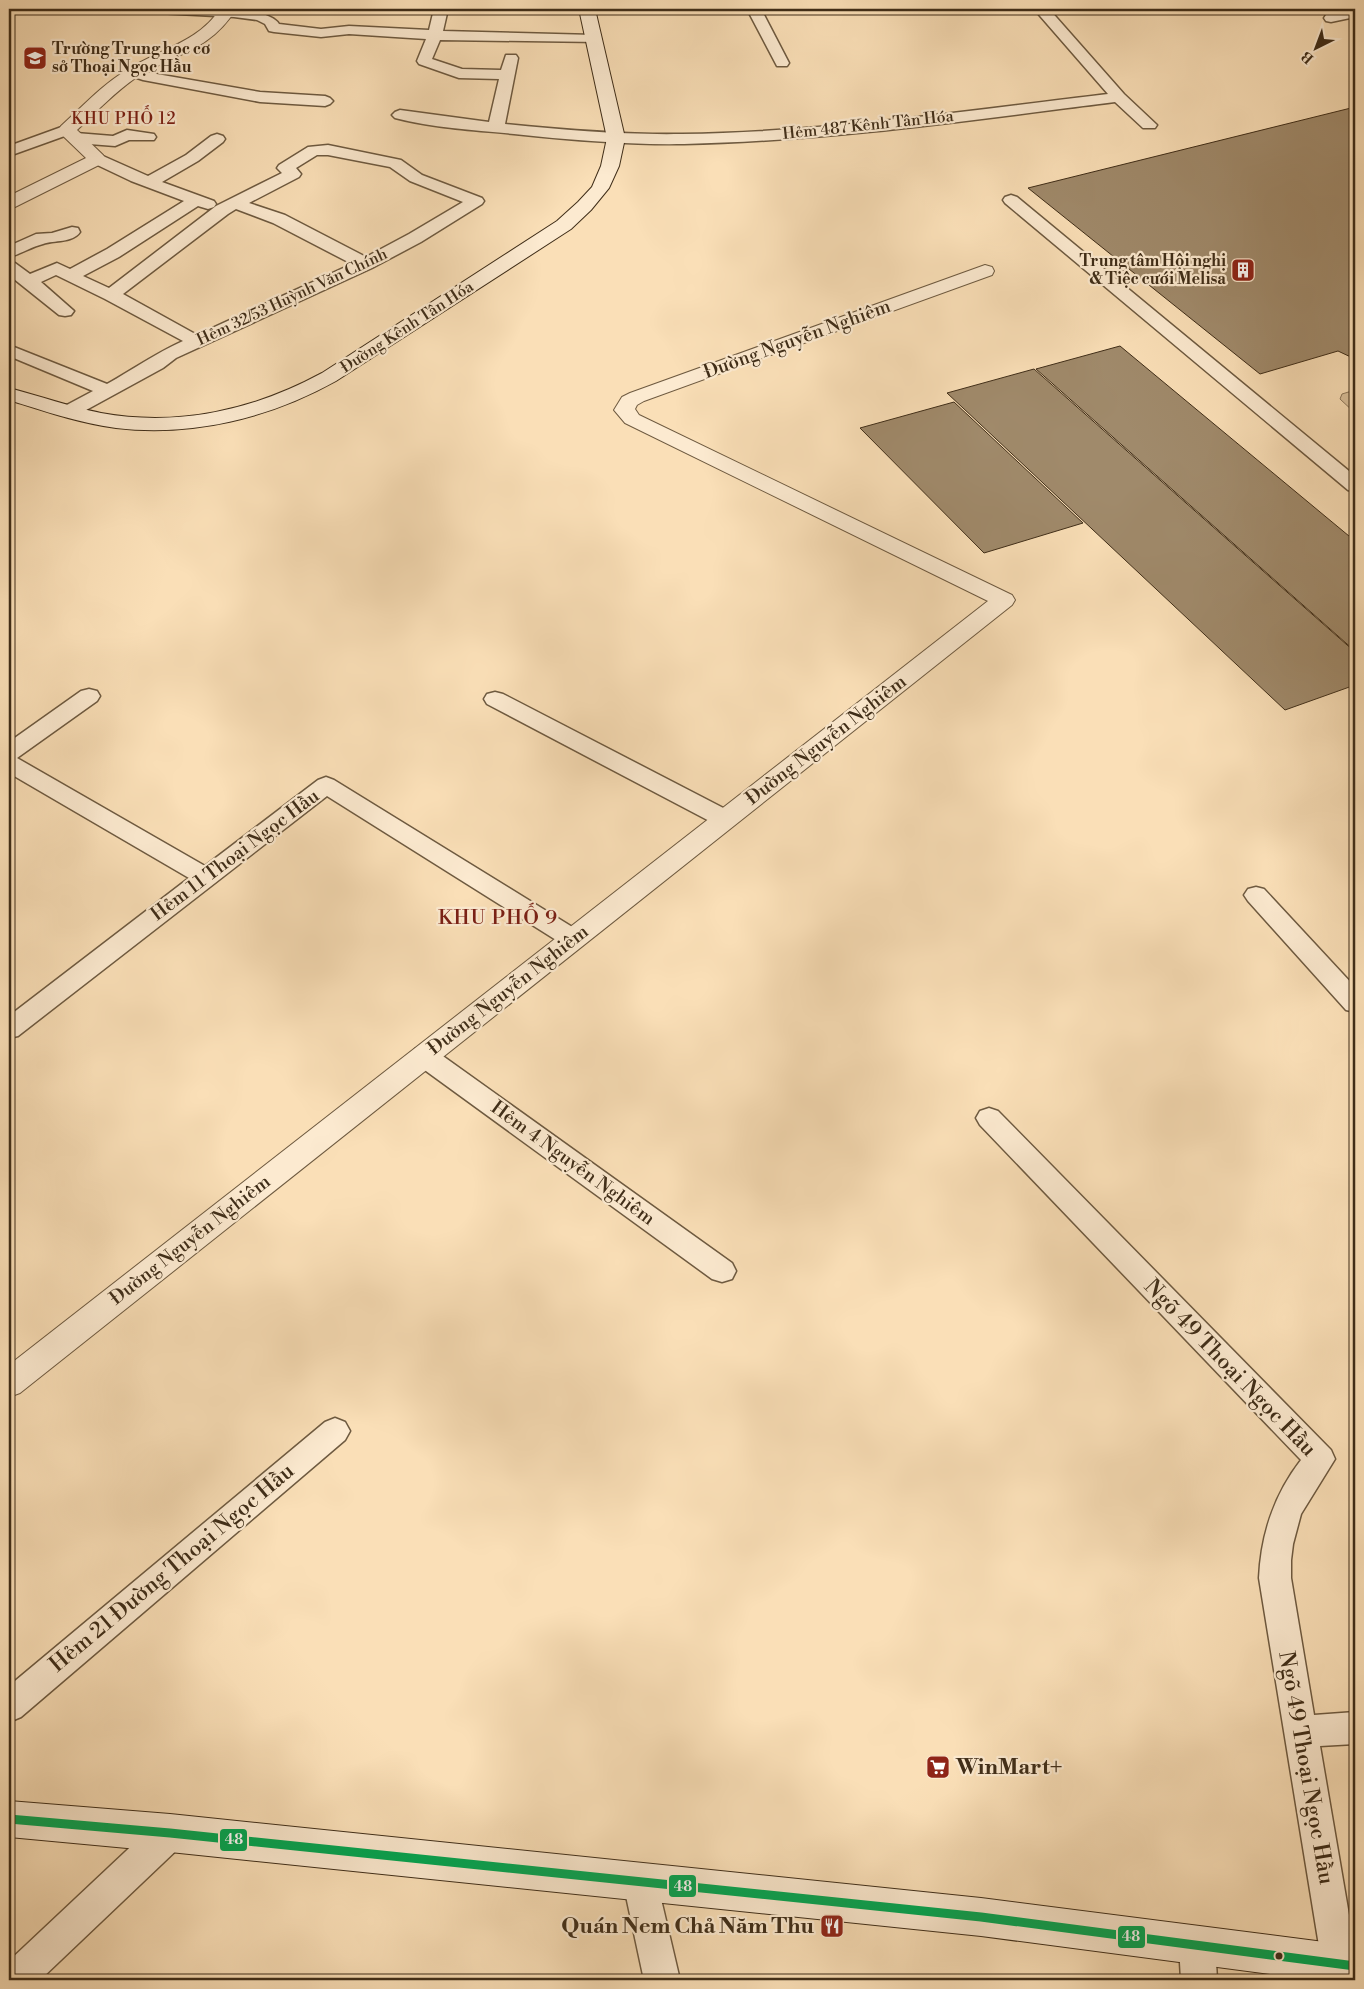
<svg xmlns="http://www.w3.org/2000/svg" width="1364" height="1989" font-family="'Libre Bodoni',serif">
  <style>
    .green { fill: #dac19c; stroke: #8c775a }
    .building { fill: #a08a6b; stroke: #3f2d18 }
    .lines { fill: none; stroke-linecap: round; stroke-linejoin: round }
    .lane-casing { stroke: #6e5a40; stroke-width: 3 }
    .street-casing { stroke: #6e5a40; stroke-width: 2 }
    .secondary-casing { stroke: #3f2d18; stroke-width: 2 }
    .lane { fill: #fcead0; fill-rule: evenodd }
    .street { fill: #fcead0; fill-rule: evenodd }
    .secondary { fill: #fcead0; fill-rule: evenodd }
    .bus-1-casing { stroke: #fcead0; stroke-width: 13 }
    .bus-1 { stroke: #00a651; stroke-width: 9 }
    .bus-dot { fill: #3f2d18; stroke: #fcead0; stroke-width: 2 }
    .labels { text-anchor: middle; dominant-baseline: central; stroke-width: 4.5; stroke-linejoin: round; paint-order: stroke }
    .far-poi-label { font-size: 16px; font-weight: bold; fill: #3f2d18; stroke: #fcead0; text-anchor: start }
    .far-neighbourhood-label { font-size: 16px; letter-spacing: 1px; fill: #7a1f14; stroke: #fcead0 }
    .far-street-label { font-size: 16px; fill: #3f2d18; stroke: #fcead0 }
    .street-label { font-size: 19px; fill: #3f2d18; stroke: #fcead0 }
    .neighbourhood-label { font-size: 20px; letter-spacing: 1px; fill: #7a1f14; stroke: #fcead0 }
    .near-street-label { font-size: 22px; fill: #3f2d18; stroke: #fcead0 }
    .near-poi-label { font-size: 22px; font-weight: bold; fill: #3f2d18; stroke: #fcead0; text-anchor: start }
    .line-badge { stroke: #fcead0; stroke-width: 2 }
    .badge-label { font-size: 14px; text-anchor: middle; font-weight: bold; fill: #fff }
  </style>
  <rect width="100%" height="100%" fill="#fadfb7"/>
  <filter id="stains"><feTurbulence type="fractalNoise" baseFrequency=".004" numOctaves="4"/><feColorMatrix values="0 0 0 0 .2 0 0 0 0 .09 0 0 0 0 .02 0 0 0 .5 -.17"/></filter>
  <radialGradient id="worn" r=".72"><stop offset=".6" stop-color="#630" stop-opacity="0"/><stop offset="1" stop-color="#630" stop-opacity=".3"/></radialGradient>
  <path class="green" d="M1355 390V413L1340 399 1342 394Z"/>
  <path class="building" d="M1355 107V359L1338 351 1260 374 1028 188Z
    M1120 346 1355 541V651L1036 369Z
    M1034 369 1355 652V685L1285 710 947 393Z
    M954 402 1083 523 984 553 860 428Z"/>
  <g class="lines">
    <g class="lane-casing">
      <path id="lane" d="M151 9C176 7 266 3 279 24L321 29 349 26 429 30 434 9H448L443 31 594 35 599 36 601 39 599 42 440 40 432 59 462 69 501 70 506 55H516L518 58 505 124C564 130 623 135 682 134 825 132 966 111 1108 94L1034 9H1049L1124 94 1157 125 1155 128H1143L1115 102C972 120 828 141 684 144 627 145 570 140 514 134 475 130 433 128 395 118L392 115 395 112 400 110 489 122 499 79 459 78 419 64 417 61 426 39 349 34 321 37 274 32 269 31 265 24 257 20 234 17 158 13 153 12Z
        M747 9H761L789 63 787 66H777Z
        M1355 9V17L1331 22 1326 21 1324 18 1326 15Z
        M133 67 151 73 260 92 325 96 330 98 333 101 330 104 325 106 260 102 143 80 128 75 125 72 128 69Z
        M67 125 73 127 75 130 73 133 9 156V146Z
        M127 130 154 134 156 137 154 140H129L115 146 76 143 70 141 68 138 70 135 76 133 113 136Z
        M217 134 223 136 225 139 223 142 198 161 162 182 214 201 216 204 214 207 208 209 198 206 119 257 83 276 109 288 216 206 282 173 277 168 279 165 308 147 328 145 401 160 422 175 482 198 484 201 482 204 421 242 372 268 176 358 163 368 77 415 70 417 63 415 61 411 63 407 93 391 9 356V345L107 384C132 370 156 353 183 341L105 299 56 275 41 282 74 311 71 315 65 316 59 315 9 275V262L15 263 30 274 57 263 70 269 107 249 184 201 131 181 91 162 89 159 91 156H103L148 176 186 155 211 136ZM317 155H328L390 167 410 181 463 202 409 234 366 257 285 215 249 203 299 177 301 174 296 168ZM236 209 273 223 352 264 197 335 123 294 228 214Z
        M1011 195 1017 197 1355 476V492L1348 490 1005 203 1003 200 1005 197Z
        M72 227 78 228 80 232C73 243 54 240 43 244 31 247 21 254 9 257V246L36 234 52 233Z
        M89 689 97 691 100 696 97 701 17 758 205 866 318 780 326 777 334 780 582 933 585 939 582 945 573 948 564 945 327 796 18 1036 9 1038V1016L189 878 9 773V742L81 691Z
        M495 692 503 694 733 813 737 819 733 825 725 827 717 825 487 704 484 699 487 694Z
        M1256 887 1264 889 1355 987V1012L1346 1010 1248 901 1244 895 1248 889Z
        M424 1046 433 1049 732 1263 736 1271 732 1279 722 1282 712 1279 415 1063 411 1056 415 1049Z
        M989 1108 998 1111 1331 1450 1335 1459 1301 1514 1293 1544 1291 1560V1578L1314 1715 1355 1712V1744L1320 1746 1355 1950V1970L1353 1977C1343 1981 1337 1981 1327 1977L1322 1964 1259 1578C1261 1534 1274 1495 1301 1460L980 1125 976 1118 980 1111Z
        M335 1418 345 1422 350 1431 345 1440 21 1717 9 1722V1686L325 1422Z
        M170 1816 182 1821 187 1833 182 1845 40 1980H9V1961L158 1821Z
        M640 1865 652 1870 657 1882 680 1980H644L623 1882 628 1870Z
        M1197 1927 1209 1933 1215 1945 1217 1980H1181L1179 1945 1185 1933Z"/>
    </g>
    <g class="street-casing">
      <path id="street" d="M220 9H236C210 51 176 53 137 77 115 92 96 112 77 130L103 155 106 159 103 163 15 207 9 208V196L86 158 61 134 58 130 61 126C82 107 101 86 125 71 157 50 198 43 220 9Z
        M985 265 992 267 994 271 992 275 644 401 637 405 635 409 639 415 1012 595 1015 600 1012 605 20 1393 9 1397V1365L988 601 625 423 614 410 622 397 630 393Z"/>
    </g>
    <g class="secondary-casing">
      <path id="secondary" d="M579 9H595L625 138 619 166 609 188 591 210 571 229 336 381C270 418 192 437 116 428 79 423 44 411 9 400V388C40 396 70 407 101 413 178 427 254 410 322 373L557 221 578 202 592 187 601 166 607 138Z
        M9 1801 170 1814 981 1898 1355 1946V1980H1315L981 1936 170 1852 9 1837Z"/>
    </g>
    <use href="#lane" class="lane"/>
    <use href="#street" class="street"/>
    <use href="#secondary" class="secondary"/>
    <g class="bus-1-casing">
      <path id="bus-1" d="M9 1819 170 1833 981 1917 1355 1966"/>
    </g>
    <use href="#bus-1" class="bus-1"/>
  </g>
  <defs>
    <g id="school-square" transform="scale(1.25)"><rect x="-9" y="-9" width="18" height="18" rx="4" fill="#8f2418" stroke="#fcead0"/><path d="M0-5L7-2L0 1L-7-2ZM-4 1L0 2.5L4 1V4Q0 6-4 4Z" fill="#fff"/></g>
    <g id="building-square" transform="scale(1.25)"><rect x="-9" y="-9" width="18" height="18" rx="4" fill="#8f2418" stroke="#fcead0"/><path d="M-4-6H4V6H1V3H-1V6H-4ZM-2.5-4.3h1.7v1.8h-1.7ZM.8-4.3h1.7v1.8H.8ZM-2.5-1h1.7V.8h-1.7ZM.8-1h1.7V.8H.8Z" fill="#fff"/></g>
    <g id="supermarket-square" transform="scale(1.25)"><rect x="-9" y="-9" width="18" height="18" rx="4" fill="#8f2418" stroke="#fcead0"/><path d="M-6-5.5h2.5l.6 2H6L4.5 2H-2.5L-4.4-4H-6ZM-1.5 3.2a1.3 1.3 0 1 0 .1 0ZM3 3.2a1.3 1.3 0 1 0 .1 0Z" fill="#fff"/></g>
    <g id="restaurant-square" transform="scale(1.25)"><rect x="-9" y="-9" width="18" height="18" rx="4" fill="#8f2418" stroke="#fcead0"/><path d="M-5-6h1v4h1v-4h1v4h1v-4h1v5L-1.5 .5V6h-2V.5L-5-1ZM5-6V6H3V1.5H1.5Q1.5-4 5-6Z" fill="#fff"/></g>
  </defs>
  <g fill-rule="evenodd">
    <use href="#school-square" x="35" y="58"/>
    <use href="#building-square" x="1243" y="270"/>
    <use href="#supermarket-square" x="938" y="1767"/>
    <use href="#restaurant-square" x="832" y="1926"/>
  </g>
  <circle class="bus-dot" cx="1279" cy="1956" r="4.5"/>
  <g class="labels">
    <g class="far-poi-label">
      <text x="52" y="49">Trường Trung học cơ<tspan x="52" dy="18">sở Thoại Ngọc Hầu</tspan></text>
      <text x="1226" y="261" text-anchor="end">Trung tâm Hội nghị<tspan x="1226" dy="18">&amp; Tiệc cưới Melisa</tspan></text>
    </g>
    <g class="far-neighbourhood-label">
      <text x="124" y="119">KHU PHỐ 12</text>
    </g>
    <g class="far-street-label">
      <text transform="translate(868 125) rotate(-6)">Hẻm 487 Kênh Tân Hóa</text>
      <text transform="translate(292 297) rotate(-25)">Hẻm 32/53 Huỳnh Văn Chính</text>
      <text transform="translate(407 327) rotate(-33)">Đường Kênh Tân Hóa</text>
    </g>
    <g class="street-label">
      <text transform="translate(797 339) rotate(-20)">Đường Nguyễn Nghiêm</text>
      <text transform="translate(826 740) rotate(-38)">Đường Nguyễn Nghiêm</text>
      <text transform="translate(235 855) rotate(-37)">Hẻm 11 Thoại Ngọc Hầu</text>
      <text transform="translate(508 990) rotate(-38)">Đường Nguyễn Nghiêm</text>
      <text transform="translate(573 1163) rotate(36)">Hẻm 4 Nguyễn Nghiêm</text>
      <text transform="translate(190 1240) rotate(-38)">Đường Nguyễn Nghiêm</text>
    </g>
    <g class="neighbourhood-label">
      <text x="498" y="918">KHU PHỐ 9</text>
    </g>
    <g class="near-street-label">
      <text transform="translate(1230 1368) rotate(46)">Ngõ 49 Thoại Ngọc Hầu</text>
      <text transform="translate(172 1568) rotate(-40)">Hẻm 21 Đường Thoại Ngọc Hầu</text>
      <text transform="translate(1306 1768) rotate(80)">Ngõ 49 Thoại Ngọc Hầu</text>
    </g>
    <g class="near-poi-label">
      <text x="956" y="1767">WinMart+</text>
      <text x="814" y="1926" text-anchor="end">Quán Nem Chả Năm Thu</text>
    </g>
  </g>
  <g class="line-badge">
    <rect x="219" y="1828" width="29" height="24" rx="5" fill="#00a651"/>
    <rect x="668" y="1874" width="29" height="24" rx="5" fill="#00a651"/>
    <rect x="1117" y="1925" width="29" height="24" rx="5" fill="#00a651"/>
  </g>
  <g class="badge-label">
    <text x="234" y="1844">48</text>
    <text x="683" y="1891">48</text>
    <text x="1131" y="1941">48</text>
  </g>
  <rect width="1364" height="1989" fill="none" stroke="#fadfb7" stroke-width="30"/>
  <rect x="10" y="10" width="1344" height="1969" fill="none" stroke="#3f2d18" stroke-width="2.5"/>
  <rect x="15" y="15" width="1334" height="1959" fill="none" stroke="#3f2d18"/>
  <g transform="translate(1316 48) rotate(222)" stroke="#fcead0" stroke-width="4" paint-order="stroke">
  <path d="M0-4L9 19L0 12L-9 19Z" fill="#3f2d18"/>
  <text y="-8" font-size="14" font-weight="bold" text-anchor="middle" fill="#3f2d18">B</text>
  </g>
  <rect width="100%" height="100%" filter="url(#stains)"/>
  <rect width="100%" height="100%" fill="url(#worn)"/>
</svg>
